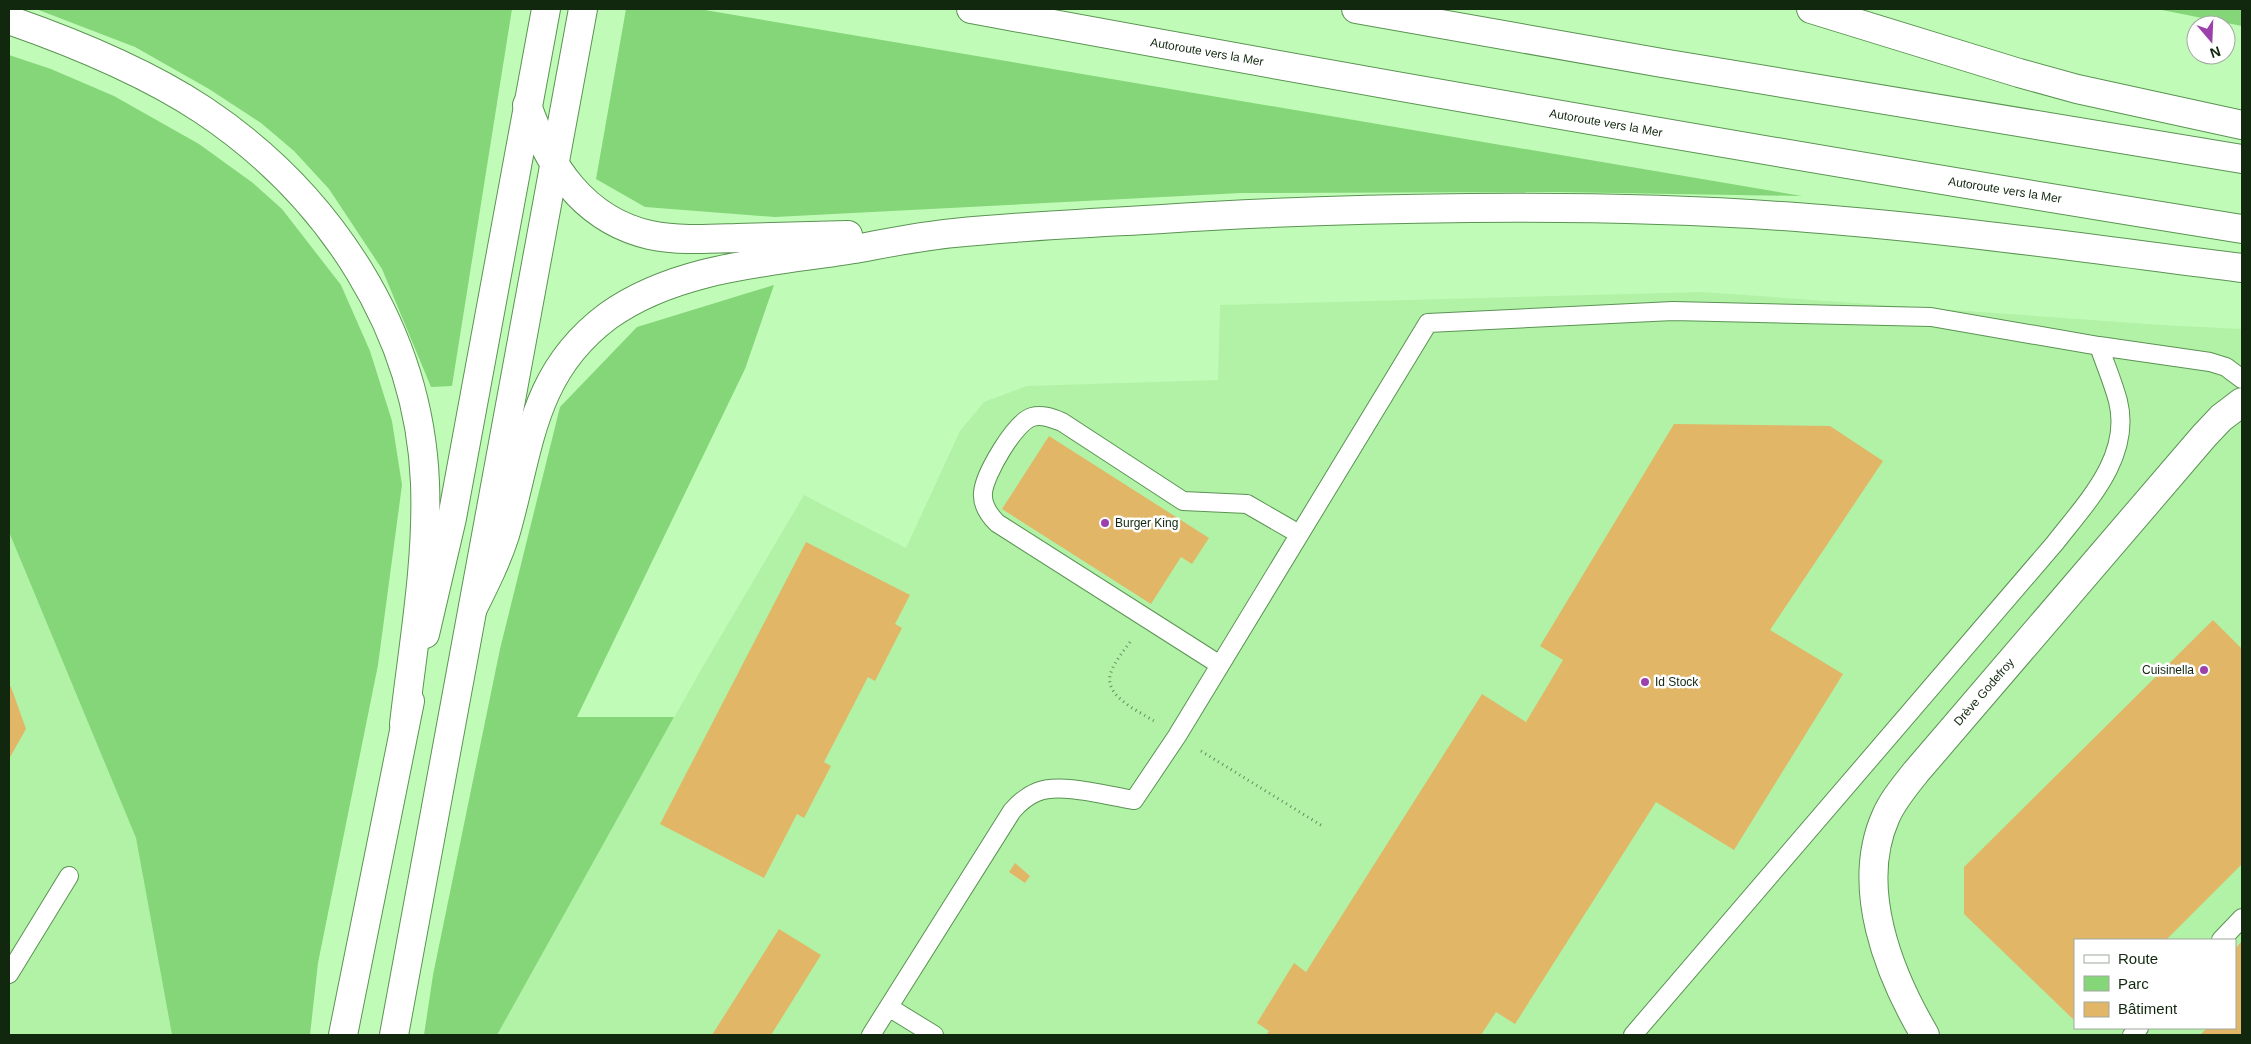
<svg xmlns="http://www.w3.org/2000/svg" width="2251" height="1044" font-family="Helvetica,sans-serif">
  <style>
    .built { fill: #b1f2a7; fill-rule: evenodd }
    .green { fill: #85d579 }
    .building { fill: #e1b667 }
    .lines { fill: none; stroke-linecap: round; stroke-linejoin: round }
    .service-casing { stroke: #5b9353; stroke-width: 20 }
    .minor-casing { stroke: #5b9353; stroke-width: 30 }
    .primary-casing { stroke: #5b9353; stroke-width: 30 }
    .motorway-casing { stroke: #5b9353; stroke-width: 30 }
    .path { stroke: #658d5f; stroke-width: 3; stroke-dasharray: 1 4; stroke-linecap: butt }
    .service { stroke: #fff; stroke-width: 18 }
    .minor { stroke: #fff; stroke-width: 28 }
    .primary { stroke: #fff; stroke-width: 28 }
    .motorway { stroke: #fff; stroke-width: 28 }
    .poi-dot { fill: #9c41ac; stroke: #fff; stroke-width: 2 }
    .labels { text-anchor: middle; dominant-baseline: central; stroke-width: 5; stroke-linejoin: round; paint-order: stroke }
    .street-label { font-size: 12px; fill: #11270e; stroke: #fff }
    .poi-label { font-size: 12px; fill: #11270e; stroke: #fff; text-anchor: start }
  </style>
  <rect width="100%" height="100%" fill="#c0fcb7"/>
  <path class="built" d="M1702 292 2162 325 2242 329V1035H497L532 969 702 668 804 495 906 548 960 431 984 402 1027 386 1218 380 1220 305ZM2075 940H2235V1028H2075Z
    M9 532 136 838 172 1035H9Z"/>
  <path class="green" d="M36 9H512L452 386 431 387 382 269 329 189 294 151 261 123 209 89 135 47Z
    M626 9H699L1802 196 1555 192 1241 193 775 217 645 207 596 179Z
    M2157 9H2242V26Z
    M9 55 51 69 114 96 199 144 253 183 282 209 341 285 370 351 392 421 402 485 378 665 318 963 310 1035H172L136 838 9 532Z
    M774 285 745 369 577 717H674L497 1035H424L433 975 500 649 560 407 637 327Z"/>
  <path class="building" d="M1674 424 1830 426 1883 461 1770 630 1843 674 1734 850 1656 802 1515 1024 1496 1012 1481 1035H1266L1269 1031 1257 1023 1294 963 1306 972 1482 694 1526 722 1563 660 1540 646Z
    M1049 436 1209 538 1192 564 1181 557 1151 604 1002 509Z
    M806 542 910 595 895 624 902 628 875 681 868 677 824 762 831 766 804 818 797 814 764 878 660 824Z
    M2213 620 2242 649V864L2166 940H2075V1021L1964 914V867Z
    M9 685 11 687 26 729 9 759Z
    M1015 863 1030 876 1025 883 1009 872Z
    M779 929 821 955 771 1035H712Z
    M2242 941V1035H2200L2207 1028H2235V949Z"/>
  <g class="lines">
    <g class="service-casing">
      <path id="service" d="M1220 665 997 523C989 515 982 505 983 493 984 475 1015 422 1032 417 1042 414 1052 418 1062 422L1183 501 1247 504 1299 534
        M2221 940 2242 918
        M9 974 69 876
        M890 1008 934 1035
        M871 1035 1012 811C1019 803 1027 796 1037 792 1060 782 1108 796 1134 800L1177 736 1428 323 1673 311 1931 317 2099 346 2210 362 2226 367 2242 379
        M1633 1035 2055 543C2086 503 2132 457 2118 401 2113 382 2105 364 2099 346
        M2132 1035 2139 1028"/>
    </g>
    <g class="minor-casing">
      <path id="minor" d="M1925 1035C1889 974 1854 887 1886 816 1893 800 1905 786 1916 772L2204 436 2221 418 2242 402"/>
    </g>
    <g class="primary-casing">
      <path id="primary" d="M425 634 452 518 546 9
        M343 1035 410 701
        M394 1035 583 9"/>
    </g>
    <g class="motorway-casing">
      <path id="motorway" d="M971 9C1394 87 1818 161 2242 229
        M1356 9 1662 63 2242 159
        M1811 9 2019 73 2077 89 2242 125
        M9 20C75 43 144 71 203 110 329 194 419 330 425 483 428 563 413 645 404 724
        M527 105C548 165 583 220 650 235 678 241 709 239 737 238 774 237 811 236 848 235
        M473 608C485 584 497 560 505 535 530 450 530 374 608 316 678 266 773 262 855 249 888 243 921 236 954 233 1023 226 1093 223 1162 219 1265 212 1367 209 1470 208 1583 207 1695 209 1808 218 1953 229 2098 250 2242 268"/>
    </g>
    <path class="path" d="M1130 642C1123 652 1115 661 1111 672 1102 696 1139 711 1154 721
      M1201 751 1324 827"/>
    <use href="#service" class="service"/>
    <use href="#minor" class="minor"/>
    <use href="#primary" class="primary"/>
    <use href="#motorway" class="motorway"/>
  </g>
  <g class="poi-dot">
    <circle cx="1105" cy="523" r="5"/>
    <circle cx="2204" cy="670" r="5"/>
    <circle cx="1645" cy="682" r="5"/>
  </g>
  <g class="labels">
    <g class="street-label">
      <text transform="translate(1207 52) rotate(10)">Autoroute vers la Mer</text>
      <text transform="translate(1606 123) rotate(10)">Autoroute vers la Mer</text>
      <text transform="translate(2005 190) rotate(9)">Autoroute vers la Mer</text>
      <text transform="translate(1984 692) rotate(-49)">Drève Godefroy</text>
    </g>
    <g class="poi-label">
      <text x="1115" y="523">Burger King</text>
      <text x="2194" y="670" text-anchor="end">Cuisinella</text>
      <text x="1655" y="682">Id Stock</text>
    </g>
  </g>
  <rect width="2251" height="1044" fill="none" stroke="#11270e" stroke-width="20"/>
  <rect x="2074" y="939" width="162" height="90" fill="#ffffff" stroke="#a0a99f"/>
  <rect x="2084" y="955" width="25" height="8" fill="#ffffff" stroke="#a0a99f"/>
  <text x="2118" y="964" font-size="15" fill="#11270e">Route</text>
  <rect x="2084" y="976" width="25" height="15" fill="#85d579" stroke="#a0a99f"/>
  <text x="2118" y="989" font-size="15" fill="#11270e">Parc</text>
  <rect x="2084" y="1002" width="25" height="15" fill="#e1b667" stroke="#a0a99f"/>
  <text x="2118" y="1014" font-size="15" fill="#11270e">Bâtiment</text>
  <g transform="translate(2211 40) rotate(161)"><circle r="24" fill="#ffffff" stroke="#a0a99f"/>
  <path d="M0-4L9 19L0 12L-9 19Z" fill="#9c41ac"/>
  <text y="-8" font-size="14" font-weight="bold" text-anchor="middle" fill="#11270e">N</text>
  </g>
</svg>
